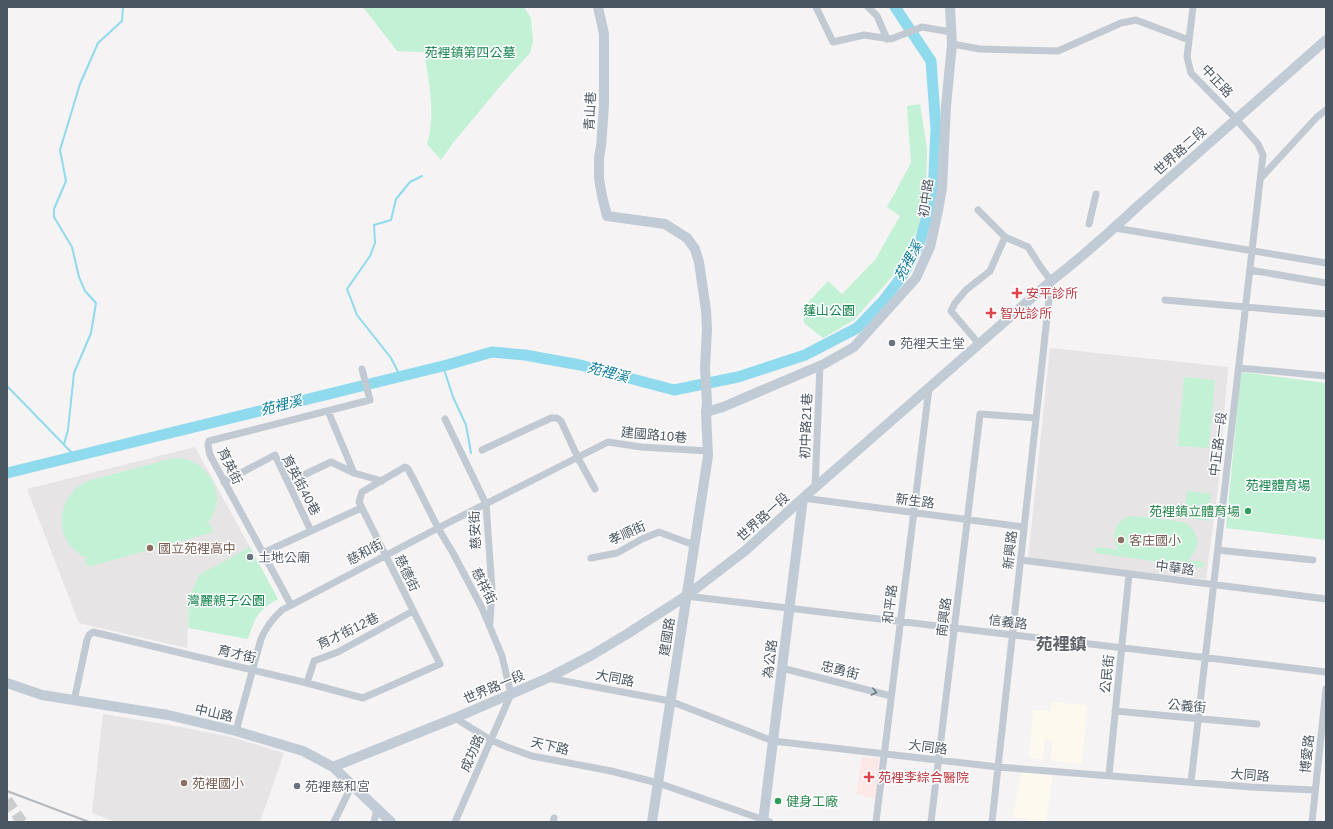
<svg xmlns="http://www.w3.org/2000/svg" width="1333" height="829" font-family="Helvetica,'Noto Sans TC',sans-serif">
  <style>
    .commercial { fill: #fdf9ef }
    .education { fill: #e6e4e5 }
    .medical { fill: #fce8e6 }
    .green { fill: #c3f1d5 }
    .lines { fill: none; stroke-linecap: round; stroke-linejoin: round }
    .stream { stroke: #90daee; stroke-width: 2 }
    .river { stroke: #90daee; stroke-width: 11 }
    .primary-tunnel { stroke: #caccce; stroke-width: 11; stroke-dasharray: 11 5.5; stroke-linecap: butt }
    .street { stroke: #c1cad2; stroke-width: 7 }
    .secondary { stroke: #c1cbd6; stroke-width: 10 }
    .rail { stroke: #b5b8bd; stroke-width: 2 }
    .oneway { stroke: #6e7983 }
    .health-dot { fill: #e0444e; stroke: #fff; stroke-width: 1.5 }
    .worship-dot { fill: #6b7280; stroke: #fff; stroke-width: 1.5 }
    .leisure-dot { fill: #2e9e5b; stroke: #fff; stroke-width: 1.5 }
    .education-dot { fill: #8d6e63; stroke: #fff; stroke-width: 1.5 }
    .labels { text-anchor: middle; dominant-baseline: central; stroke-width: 3; stroke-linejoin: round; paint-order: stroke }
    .park-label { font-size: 13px; fill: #17864f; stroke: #fff }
    .street-label { font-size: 13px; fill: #4a5661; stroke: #fff }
    .health-label { font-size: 13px; fill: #be3a42; stroke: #fff; text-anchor: start }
    .worship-label { font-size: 13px; fill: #5b616d; stroke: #fff; text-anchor: start }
    .leisure-label { font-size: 13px; fill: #27864d; stroke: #fff; text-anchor: end }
    .education-label { font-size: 13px; fill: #785e54; stroke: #fff; text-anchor: start }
    .water-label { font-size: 14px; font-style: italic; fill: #0c7c9b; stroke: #fff }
    .district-label { font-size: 17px; font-weight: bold; fill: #5f6368; stroke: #fff }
  </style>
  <rect width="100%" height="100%" fill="#f5f3f3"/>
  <path class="commercial" d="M1052 702 1087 705 1082 764 1051 761 1052 740 1045 739 1043 760 1029 758 1033 710 1051 711Z
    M1022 772 1053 774 1046 822H1028V819L1012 817Z"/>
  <path class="education" d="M1050 348 1228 367 1218 489 1206 579 1028 559Z
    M195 447 251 549 189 598 187 648 79 623 27 489Z
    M103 714 176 726 231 737 284 753 260 822H116L92 813Z"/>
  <path class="medical" d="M862 757 880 759 876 799 856 794Z"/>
  <path class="green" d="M363 7H524L531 18 533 41 530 53 502 84 453 143 441 160 427 144C436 115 429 81 424 52L397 51Z
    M920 104 927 149 926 198 921 222 898 270 854 320 823 338 804 323 802 309 828 281 842 294 875 260 900 216 887 207 911 163 907 106Z
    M1241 372 1326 383V540L1226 528Z
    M1184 377 1215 380 1209 448 1178 446Z
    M178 458C211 461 230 499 206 525L210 524 213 532 88 567 85 559 88 558C61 549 54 515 71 494 76 487 83 483 91 480L170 459Z
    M1187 491 1211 494 1208 521 1184 517Z
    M1131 516C1141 517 1181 520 1187 524 1193 528 1196 534 1197 540 1198 548 1193 555 1188 560L1204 562 1203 568 1095 553 1096 547 1118 550C1111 537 1114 520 1131 516Z
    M250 547 278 599C258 610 255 617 248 639L188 628 189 598 199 575Z"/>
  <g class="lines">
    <path class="stream" d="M443 366 453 397 466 425 471 453
      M400 376 391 358 357 315 347 289 370 256 375 243 374 225 391 220 396 199 410 182 422 176
      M7 386 75 456
      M64 444 68 430 74 373 91 333 96 303 85 291 79 277 72 247 54 217V209L66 181 60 150 80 84 98 43 122 21 123 7"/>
    <path class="river" d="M7 473 447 365 492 352 525 355 580 365 674 390 738 377 805 355 857 328 883 301 903 275 919 245 933 195 936 129 931 61 895 7"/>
    <path class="primary-tunnel" d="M7 800 22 822"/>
    <path class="street" d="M816 7 833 42 864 35 891 39 922 27 951 32
      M868 7 877 16 887 39
      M952 44 980 49 1058 51 1121 23 1136 20 1189 40
      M1261 178 1317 117 1326 110
      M978 210 1005 237 1028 247 1040 266 1051 281 992 822
      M1089 224 1096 194
      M1115 228 1326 263
      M1250 270 1326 283
      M1165 300 1326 314
      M979 344 951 311 955 303 966 290 990 271 1005 237
      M1239 368 1326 376
      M328 411 354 473
      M445 419 486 504 492 589 490 623
      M482 450 551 418H557L561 421 578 458 595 489
      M224 482 275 455 311 531
      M289 482 331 462 354 473 382 481
      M815 488 820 365
      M803 498 1024 527
      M1218 550 1313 560
      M263 553 361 508
      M591 558 617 553 642 539 659 532 694 545
      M1021 560 1326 599
      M686 596 1326 672
      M291 605 210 455 208 445 209 441 370 400 362 369
      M782 668 891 696
      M548 678 670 701 773 741 998 767 1251 787 1315 790
      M307 683 314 661 338 652 413 611
      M74 701 87 640 89 635 93 632 307 683 363 698 440 664 359 502 362 492 405 467 408 469 415 482 438 528 453 553 482 608 502 656 511 694 455 822
      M1115 711 1257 724
      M455 718 489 739 507 747 532 756 611 771 658 783 770 822
      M236 731 261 639C266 627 272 619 282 610L438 528 608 442 641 447 708 451
      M1109 775 1129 574
      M1191 782 1263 155 1258 144 1236 119 1191 73 1187 57 1193 7
      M334 822 352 785
      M374 822 377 809
      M553 822 554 818
      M876 822 929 388
      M931 822 980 414 1036 418
      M1312 822 1326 689"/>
    <path class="secondary" d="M598 7 604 34V105L601 147 599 157V179L602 196 607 216 665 224 687 238 695 249 699 262 706 310 707 329 705 368 707 403 706 412 708 456 652 822
      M706 412 723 407 824 364 854 347 916 278 930 247 938 211 942 188 946 106 952 44 950 7
      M7 683 42 695 168 715 236 731 303 751 333 767 391 822
      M333 767 455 718 548 678 592 655 627 634 686 596 746 550 803 498 1051 281C1082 257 1111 231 1139 205L1326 40
      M763 822 803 498"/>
    <path class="rail" d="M7 791 89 822"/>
  </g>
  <defs><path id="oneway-chevron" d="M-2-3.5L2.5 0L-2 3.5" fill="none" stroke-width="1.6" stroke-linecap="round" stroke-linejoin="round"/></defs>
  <use class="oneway" href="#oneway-chevron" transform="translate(874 692) rotate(14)"/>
  <g class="health-dot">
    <path d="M1015 287h4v4h4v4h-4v4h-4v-4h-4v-4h4z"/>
    <path d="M989 307h4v4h4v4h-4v4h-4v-4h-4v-4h4z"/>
    <path d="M867 771h4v4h4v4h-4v4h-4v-4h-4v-4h4z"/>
  </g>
  <g class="worship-dot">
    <circle cx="892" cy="343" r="4"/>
    <circle cx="250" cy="557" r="4"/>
    <circle cx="297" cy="786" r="4"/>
  </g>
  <g class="leisure-dot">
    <circle cx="1248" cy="511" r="4"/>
    <circle cx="778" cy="801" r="4"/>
  </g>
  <g class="education-dot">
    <circle cx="1121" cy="540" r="4"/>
    <circle cx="150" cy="548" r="4"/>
    <circle cx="184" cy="783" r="4"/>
  </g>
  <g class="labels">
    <g class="park-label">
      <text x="470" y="52">苑裡鎮第四公墓</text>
      <text x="829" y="310">蓬山公園</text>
      <text x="1278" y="485">苑裡體育場</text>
      <text x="226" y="600">灣麗親子公園</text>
    </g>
    <g class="street-label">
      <text transform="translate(1217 81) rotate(47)">中正路</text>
      <text transform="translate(590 111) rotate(-87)">青山巷</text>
      <text transform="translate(1180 151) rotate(-42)">世界路二段</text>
      <text transform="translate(926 198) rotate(-82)">初中路</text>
      <text transform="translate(806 426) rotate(-88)">初中路21巷</text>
      <text transform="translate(654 435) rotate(5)">建國路10巷</text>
      <text transform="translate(1218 444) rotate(-83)">中正路一段</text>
      <text transform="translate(230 466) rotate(64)">育英街</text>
      <text transform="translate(301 485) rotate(62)">育英街40巷</text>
      <text transform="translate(915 501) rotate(7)">新生路</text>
      <text transform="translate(763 517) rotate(-42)">世界路一段</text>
      <text transform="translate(475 530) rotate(-93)">慈安街</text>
      <text transform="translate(627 533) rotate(-24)">孝順街</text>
      <text transform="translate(1010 550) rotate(-84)">新興路</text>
      <text transform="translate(365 552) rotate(-28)">慈和街</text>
      <text transform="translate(1175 568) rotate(7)">中華路</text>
      <text transform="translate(407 573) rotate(64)">慈德街</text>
      <text transform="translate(484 586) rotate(63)">慈祥街</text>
      <text transform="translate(890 604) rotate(-83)">和平路</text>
      <text transform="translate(944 617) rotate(-83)">南興路</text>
      <text transform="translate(1008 622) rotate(7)">信義路</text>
      <text transform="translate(348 631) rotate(-26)">育才街12巷</text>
      <text transform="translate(667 637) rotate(-81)">建國路</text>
      <text transform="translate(237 654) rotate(13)">育才街</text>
      <text transform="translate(770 659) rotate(-83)">為公路</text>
      <text transform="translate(840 670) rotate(14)">忠勇街</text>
      <text transform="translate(1107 674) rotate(-84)">公民街</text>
      <text transform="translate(615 678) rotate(11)">大同路</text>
      <text transform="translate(494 687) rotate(-23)">世界路一段</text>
      <text transform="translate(1187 706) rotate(5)">公義街</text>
      <text transform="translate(214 713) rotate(13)">中山路</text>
      <text transform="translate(550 746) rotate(13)">天下路</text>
      <text transform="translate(928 747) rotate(7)">大同路</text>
      <text transform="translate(472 753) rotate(-66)">成功路</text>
      <text transform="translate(1307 754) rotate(-84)">博愛路</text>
      <text transform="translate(1250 775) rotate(4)">大同路</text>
    </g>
    <g class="health-label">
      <text x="1026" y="293">安平診所</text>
      <text x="1000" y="313">智光診所</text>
      <text x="878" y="777">苑裡李綜合醫院</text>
    </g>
    <g class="worship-label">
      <text x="900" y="343">苑裡天主堂</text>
      <text x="258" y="557">土地公廟</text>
      <text x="305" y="786">苑裡慈和宮</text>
    </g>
    <g class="leisure-label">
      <text x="1240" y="511">苑裡鎮立體育場</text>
      <text x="786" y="801" text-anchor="start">健身工廠</text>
    </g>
    <g class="education-label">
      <text x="1129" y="540">客庄國小</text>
      <text x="158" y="548">國立苑裡高中</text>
      <text x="192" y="783">苑裡國小</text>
    </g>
    <g class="water-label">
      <text transform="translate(908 261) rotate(-61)">苑裡溪</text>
      <text transform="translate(608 372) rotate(15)">苑裡溪</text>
      <text transform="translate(281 405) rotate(-14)">苑裡溪</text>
    </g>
    <g class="district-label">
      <text x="1061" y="644">苑裡鎮</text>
    </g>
  </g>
  <rect width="1333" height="829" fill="none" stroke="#4a5661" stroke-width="16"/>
</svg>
